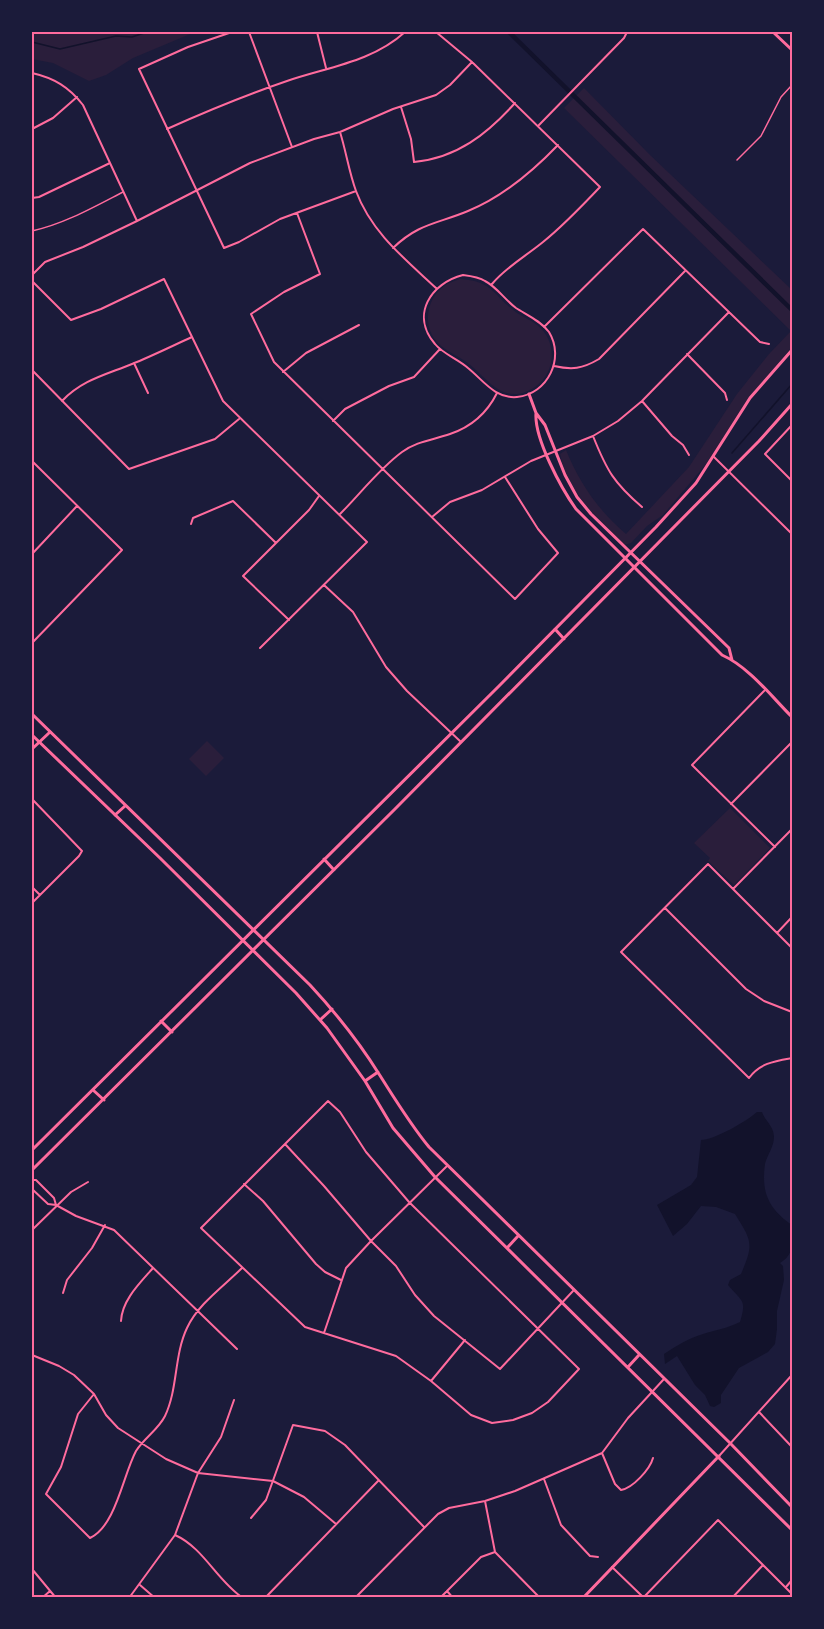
<svg xmlns="http://www.w3.org/2000/svg" width="824" height="1629" font-family="'Nunito Sans',sans-serif">
  <style>
    .green { fill: #2a1e3b }
    .water { fill: #12122b }
    .lines { fill: none; stroke-linecap: round; stroke-linejoin: round }
    .stream { stroke: #12122b; stroke-width: 1.5 }
    .canal { stroke: #12122b; stroke-width: 4.5 }
    .service { stroke: #ff6b9d; stroke-width: 1.5 }
    .minor { stroke: #ff6b9d; stroke-width: 2 }
    .tertiary { stroke: #ff6b9d; stroke-width: 3 }
    .secondary { stroke: #ff6b9d; stroke-width: 3 }
    .neatline { fill: none; stroke: #ff6b9d; stroke-width: 2 }
  </style>
  <rect width="100%" height="100%" fill="#1b1b3a"/>
  <path class="green" d="M32 32H195L133 58 106 75 89 81 53 63 32 59Z
    M584 88 650 155 792 290V347L747 400 706 464 690 483 663 515 647 526 631 543 624 545C598 522 567 489 560 454L566 450C580 484 598 510 626 534L689 467 737 394 769 354 791 331 564 108Z
    M460 279C494 281 493 296 517 313 523 317 531 320 537 325 558 341 556 373 535 387 504 407 489 380 469 364 459 356 447 352 438 343 422 327 426 300 443 287 448 283 454 281 460 279Z
    M207 741 224 758 206 776 189 759Z
    M730 808 770 848 734 885 708 861 710 858 694 843Z"/>
  <path class="water" d="M757 1112H762C765 1121 774 1126 774 1137 774 1147 767 1155 765 1164 761 1193 769 1209 792 1225 793 1241 795 1254 780 1263L783 1266 784 1280 777 1311V1329L775 1344 768 1352 739 1368 721 1395V1403L714 1407 710 1406 705 1395 695 1385 677 1356 665 1364 664 1354C676 1346 689 1338 703 1334 716 1330 728 1328 740 1322 747 1299 742 1302 728 1285L730 1280 741 1274C754 1244 752 1241 735 1214L716 1207 701 1206 687 1224 673 1236 657 1205 691 1185 697 1177 701 1140C714 1140 747 1121 757 1112Z"/>
  <g class="lines">
    <path class="stream" d="M32 42 60 49 116 36 132 37 147 32
      M732 453 792 384"/>
    <path class="canal" d="M509 32 792 310"/>
    <path class="service" d="M737 160 761 136 781 97 792 85
      M32 231C64 224 94 207 123 192"/>
    <path class="minor" d="M232 32 188 47 139 69 224 248 239 242 280 219 356 191
      M249 32 292 147
      M317 32 326 68
      M436 32 472 62 600 187C582 206 563 226 543 242 526 256 506 267 492 284
      M32 73C54 78 69 87 83 105L137 221
      M401 107 411 139 414 162C457 158 487 134 515 103
      M539 125 624 38 627 32
      M32 129 53 118 77 97
      M167 129C207 111 246 95 287 81 328 67 372 62 405 32
      M340 132C346 151 349 172 356 191 371 232 405 259 436 288
      M32 198 39 197 110 163
      M297 213 320 274 284 292 251 314 274 362 515 599 558 553 538 529 505 477
      M393 248C419 223 437 224 468 211 503 197 532 172 558 145
      M32 275 45 262 83 247 137 221 250 163 314 139 340 132 393 109 436 95 450 85 472 62
      M463 275C471 276 479 277 485 281 497 287 505 300 516 308 527 315 541 321 549 332 565 358 548 394 517 397 495 399 483 380 468 368 458 359 443 354 435 344 410 315 431 283 463 275Z
      M32 281 71 320 101 309 164 279 223 401 367 542 260 648
      M544 327 643 229 760 342 769 344
      M687 354 725 393 727 400
      M134 363 148 393
      M554 366C572 370 582 369 599 359L685 271
      M32 370 129 469 215 439 239 419
      M283 372 306 353 359 325
      M62 401C82 380 105 375 132 364 152 356 172 346 192 337
      M642 401 672 436 683 445 689 455
      M333 421 345 409 389 386 414 377 440 349
      M792 425 765 454 792 481
      M593 436C607 471 614 483 642 507
      M713 456 792 534
      M32 461 122 550 32 643
      M340 514C360 494 379 469 402 452 417 441 433 440 450 434 471 427 487 413 497 393
      M432 517 450 502 482 490 531 461 593 436 618 421 642 401 729 312
      M191 524 193 518 233 501 276 543
      M32 554 77 506
      M324 585 353 612 386 667 407 691 461 742
      M289 620 243 576 309 510 319 496
      M765 690 692 765 775 847
      M32 799 82 851 79 856 32 903
      M731 804 792 742
      M32 887 40 895
      M733 889 792 829
      M665 908 746 989 764 1001 792 1012
      M777 933 792 917
      M792 948 708 864 621 952 749 1078C760 1063 775 1061 792 1058
      M328 1101 340 1112 366 1152 409 1202 579 1369 548 1402 532 1413 513 1420 492 1423 471 1415 431 1381 396 1356 305 1327 201 1228Z
      M285 1144 324 1186 371 1241 396 1266 415 1295 434 1316 500 1369 573 1291
      M32 1180H36L54 1198 56 1205
      M244 1184 263 1201 316 1264 325 1272 341 1280
      M32 1189 48 1204 56 1205 76 1216 114 1230 237 1349
      M32 1230 71 1192 88 1182
      M63 1293 67 1280 92 1248 105 1225
      M121 1321C122 1300 140 1283 153 1268
      M324 1333 346 1268 371 1241 447 1166
      M32 1355 59 1366 74 1375 94 1394 106 1415 118 1428 166 1459 198 1473 273 1481 304 1497 336 1524
      M431 1381 465 1340
      M94 1394 78 1414 61 1467 46 1494 90 1538C116 1526 123 1475 136 1451 144 1438 158 1430 165 1416 178 1389 174 1355 187 1328 198 1304 224 1286 242 1268
      M759 1412 792 1447
      M602 1453 615 1484 621 1490C633 1488 650 1469 653 1458
      M719 1456 792 1375
      M544 1479 561 1525 590 1556 598 1557
      M485 1501 495 1552 540 1598
      M251 1518 266 1500 293 1425 325 1431 345 1445 424 1527
      M175 1535C204 1548 217 1581 243 1598
      M612 1567 643 1597
      M32 1569 56 1598
      M140 1585 155 1598
      M786 1587 792 1580
      M447 1591 453 1598
      M42 1598 50 1591
      M129 1598 175 1535 198 1473 221 1437 234 1400
      M265 1598 378 1481
      M355 1598 438 1514 449 1508 485 1501 515 1491 602 1453 628 1418 664 1379
      M440 1598 481 1557 495 1552
      M643 1598 718 1520 792 1594
      M732 1598 763 1565"/>
    <path class="tertiary" d="M529 394 536 413 545 425 565 475 577 497 591 514 729 648 732 660
      M536 413C534 438 561 488 576 509L722 655C749 667 771 696 792 717
      M32 749 50 732
      M583 1598 719 1456"/>
    <path class="secondary" d="M773 32 792 50
      M555 629 564 639
      M32 714 310 985C336 1013 359 1042 379 1074 395 1099 410 1124 429 1147L730 1443 792 1507
      M32 735 160 858 296 993 327 1028 365 1081 393 1128 435 1177 792 1530
      M115 815 125 806
      M324 859 334 870
      M320 1020 332 1009
      M161 1021 172 1032
      M365 1081 378 1072
      M93 1090 104 1100
      M32 1150 499 686 656 527 696 483 750 398 792 350
      M32 1170 395 809 759 441 792 404
      M507 1248 518 1236
      M628 1367 639 1355"/>
  </g>
  <rect width="824" height="1629" fill="none" stroke="#1b1b3a" stroke-width="66"/>
  <rect x="33" y="33" width="758" height="1563" class="neatline"/>
</svg>
